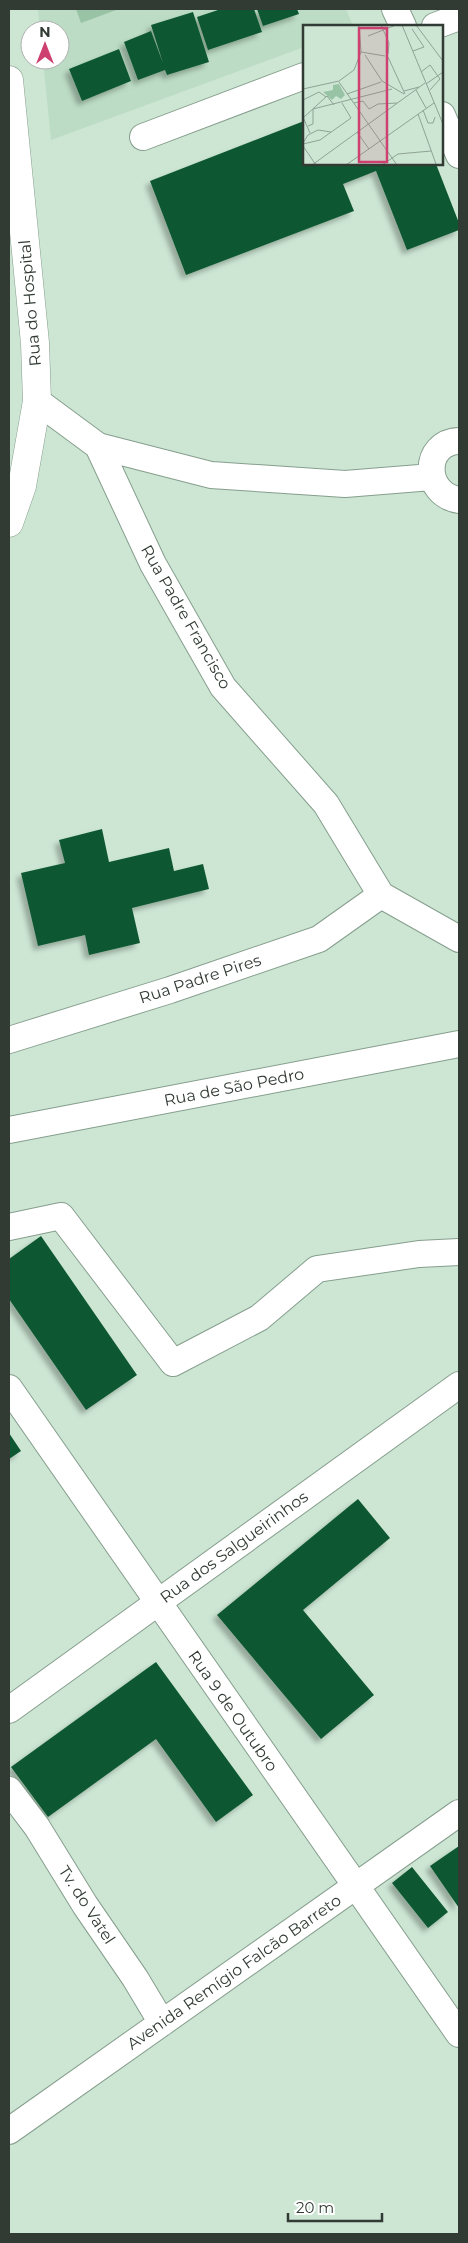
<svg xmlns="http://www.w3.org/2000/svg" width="468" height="2243" font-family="Montserrat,sans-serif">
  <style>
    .built { fill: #bcdcc5 }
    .grass { fill: #98c3a5 }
    .building { fill: #115932; filter: url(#shadow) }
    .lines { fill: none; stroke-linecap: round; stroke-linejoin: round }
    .street-casing { stroke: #869e8d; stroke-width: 28 }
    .secondary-casing { stroke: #869e8d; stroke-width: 29 }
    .street { stroke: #fff; stroke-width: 26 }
    .secondary { stroke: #fff; stroke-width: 28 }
    .labels { text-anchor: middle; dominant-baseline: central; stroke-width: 5; stroke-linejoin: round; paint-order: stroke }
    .street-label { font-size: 16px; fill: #313b34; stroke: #fff }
    .inset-road { fill: none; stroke: #8fa294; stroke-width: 1 }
    .view { fill: #cd406f; fill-opacity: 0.15; stroke: #cd406f; stroke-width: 2.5 }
    .inset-edge { fill: none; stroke: #313b34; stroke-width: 2.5 }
  </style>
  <defs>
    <filter id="shadow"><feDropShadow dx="-4.5" dy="4.5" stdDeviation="2.5" flood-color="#0004"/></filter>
  </defs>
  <rect width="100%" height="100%" fill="#cde6d4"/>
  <path class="built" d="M38 9H346L353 26H304V47L51 140 43 60H60V30H40Z"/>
  <path class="grass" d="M76 9H119L81 23Z"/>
  <path class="building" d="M221 9H254L262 32 208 50 197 17Z
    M257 9H297L299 14 263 26Z
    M193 12 209 62 167 75 165 70 138 80 124 42 151 31 163 63 151 25Z
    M119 49 131 81 82 101 69 69Z
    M304 121V164H436L459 223V230L407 250 376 171 343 184 354 211 186 275 150 181Z
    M102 829 109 862 169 848 174 871 203 864 209 889 132 908 140 943 89 955 85 935 38 946 21 873 65 863 59 840Z
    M41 1236 137 1375 86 1410 9 1299V1259Z
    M9 1433 21 1451 9 1459Z
    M358 1499 390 1538 303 1610 374 1695 321 1739 217 1615Z
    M156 1662 253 1795 216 1822 156 1739 48 1817 11 1767Z
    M459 1846V1908L430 1866Z
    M412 1867 448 1912 428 1928 392 1883Z"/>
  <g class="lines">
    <g class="street-casing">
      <path id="street" d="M395 9 403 26
        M435 26 459 17
        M442 115 459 155
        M143 137 304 76
        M37 401 98 446 211 475 345 484 432 477
        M459 441C423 442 422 494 459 500
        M98 446 153 564 223 687 326 804 381 895 459 939
        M9 1040 170 990 319 939 381 895
        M9 1130 459 1044
        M9 1227 61 1216 173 1363 259 1318 317 1269 419 1254 459 1252
        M9 1388 459 2034
        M9 1710 459 1385
        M9 1790 37 1827 85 1905 135 1978 162 2023
        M9 2131 459 1813"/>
    </g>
    <g class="secondary-casing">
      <path id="secondary" d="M9 80 35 343 37 401 22 486 9 523"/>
    </g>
    <use href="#street" class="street"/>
    <use href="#secondary" class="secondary"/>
  </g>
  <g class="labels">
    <g class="street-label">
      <text transform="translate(30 303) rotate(-95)">Rua do Hospital</text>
      <text transform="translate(186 617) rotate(60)">Rua Padre Francisco</text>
      <text transform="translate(200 979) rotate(-18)">Rua Padre Pires</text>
      <text transform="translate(234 1087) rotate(-11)">Rua de São Pedro</text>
      <text transform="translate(234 1547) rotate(-36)">Rua dos Salgueirinhos</text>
      <text transform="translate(233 1711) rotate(55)">Rua 9 de Outubro</text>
      <text transform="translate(87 1905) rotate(57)">Tv. do Vatel</text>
      <text transform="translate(234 1972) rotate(-35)">Avenida Remígio Falcão Barreto</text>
    </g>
  </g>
  <g transform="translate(303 25)">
    <rect width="140" height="140" fill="#cde6d4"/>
    <path d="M36 59 42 70 38 74 33 71 29 75 20 67 30 65V60Z" fill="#98c3a5"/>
    <path class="inset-road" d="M78 0 86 18 85 29M99 0 140 99M113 0 140 36M109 4 121 22 110 26M65 11 93 0M58 27 82 31M62 30 79 56 101 69M85 32 102 69M118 47 127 40 137 54 127 65M36 57 94 140M123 59 140 47M0 64 36 56 51 45 58 27 56 0M113 65 123 83M101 66 116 62M44 69 78 57M0 75 16 67 23 72M51 78 60 76 66 84 75 79 94 78M10 84 89 64M120 85 125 98H130L132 92M115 89 133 139M0 92 7 108M0 93 24 71 31 80M5 101 10 99V84M54 107 66 124M0 118 5 110 15 105 28 107M0 119 17 115 48 93 39 78M0 121 13 140M9 140 122 58M43 140 131 78M79 140 95 129 128 126"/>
    <path class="view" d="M56 3H84V137H56Z"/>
    <rect width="140" height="140" class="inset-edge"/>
  </g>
  <rect width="468" height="2243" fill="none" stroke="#313b34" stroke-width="20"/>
  <g transform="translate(45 45)"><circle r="24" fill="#ffffff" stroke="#adb1ae"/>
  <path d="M0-4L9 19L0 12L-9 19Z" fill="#cd406f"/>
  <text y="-8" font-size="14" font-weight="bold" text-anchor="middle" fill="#313b34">N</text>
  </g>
  <path d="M288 2213v8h94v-8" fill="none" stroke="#313b34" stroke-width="2.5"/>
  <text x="296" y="2213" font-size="15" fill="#313b34" stroke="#ffffff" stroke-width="4" paint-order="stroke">20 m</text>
</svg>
